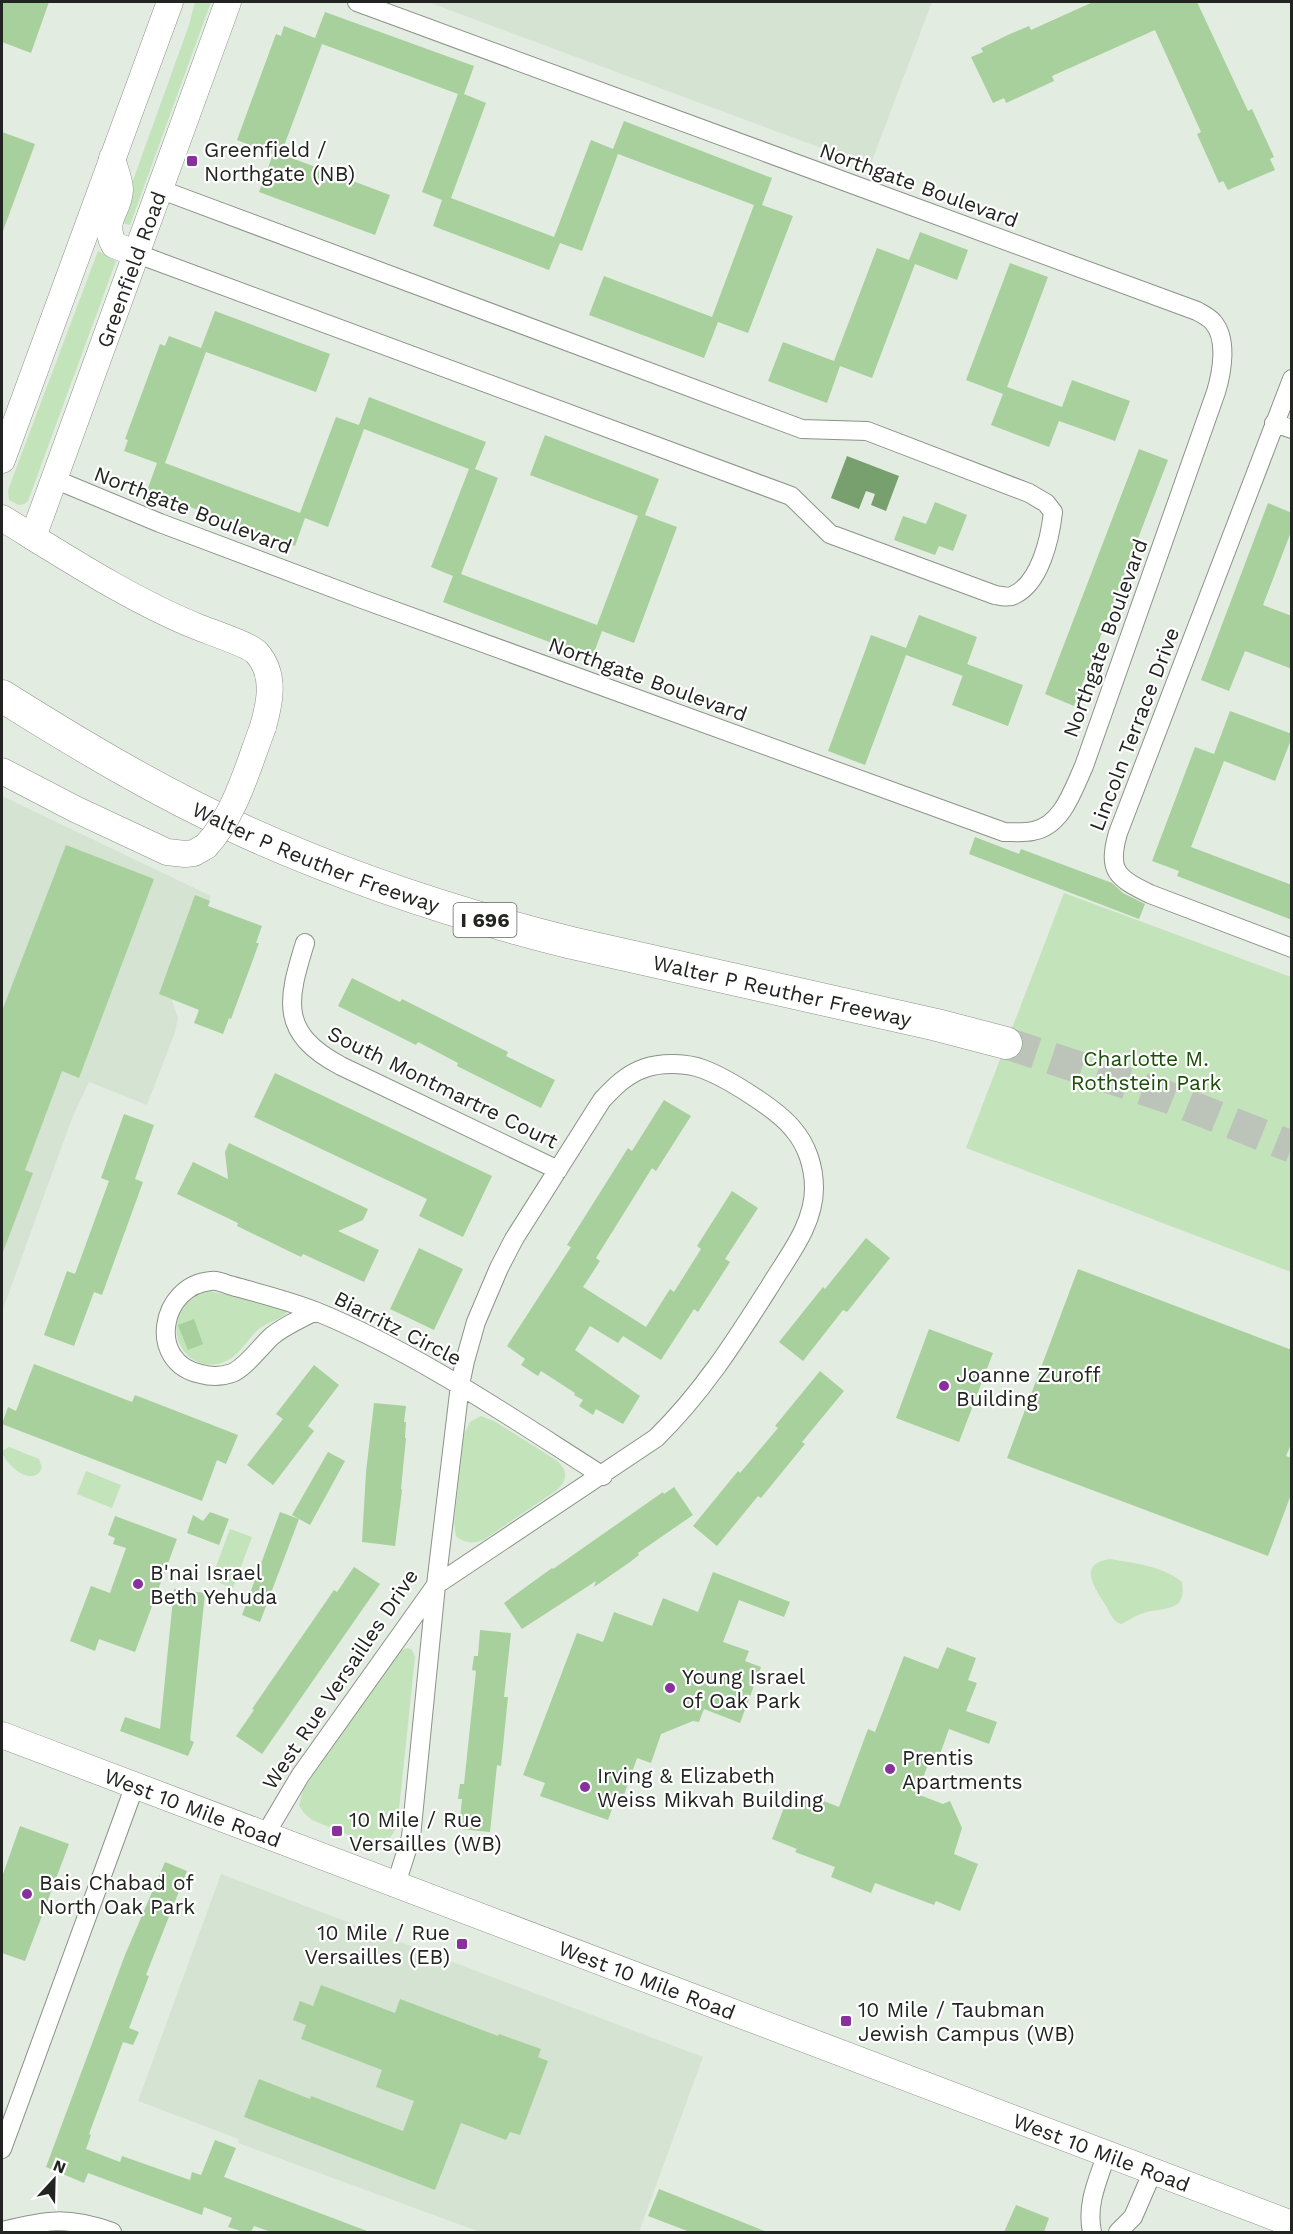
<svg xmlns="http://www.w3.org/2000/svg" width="1293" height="2234" font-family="'Work Sans',sans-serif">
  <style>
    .built { fill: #d5e3d2 }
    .green { fill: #c3e3bb }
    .water { fill: #78a06f }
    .building { fill: #a7d09d }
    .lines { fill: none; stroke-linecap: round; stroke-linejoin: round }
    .highway-tunnel { stroke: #bcc4ba; stroke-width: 32; stroke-dasharray: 32 16; stroke-linecap: butt }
    .street-casing { stroke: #8b9389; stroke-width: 20 }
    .secondary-casing { stroke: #8b9389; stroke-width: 27 }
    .highway-casing { stroke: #8b9389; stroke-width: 33 }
    .street { stroke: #fff; stroke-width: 18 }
    .secondary { stroke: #fff; stroke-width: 26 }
    .highway { stroke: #fff; stroke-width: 32 }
    .secondary-bridge-casing { stroke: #8b9389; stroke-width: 27; stroke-linecap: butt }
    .secondary-bridge { stroke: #fff; stroke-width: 26 }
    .poi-dot { fill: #88309c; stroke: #fff; stroke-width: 2 }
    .labels { text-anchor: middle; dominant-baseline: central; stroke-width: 4.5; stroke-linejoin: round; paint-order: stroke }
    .shield { fill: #fff; stroke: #646663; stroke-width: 1.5 }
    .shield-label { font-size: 20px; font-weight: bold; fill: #212420 }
    .poi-label { font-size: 21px; fill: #212420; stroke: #fff; text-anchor: start }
    .street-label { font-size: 21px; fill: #212420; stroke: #fff }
    .park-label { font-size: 21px; fill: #1a4f07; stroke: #fff }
  </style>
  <rect width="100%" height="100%" fill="#e3ece1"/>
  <path class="built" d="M428 2H932L870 166Z
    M2 796 211 896 172 1001 178 1018 175 1032 147 1105 89 1082 72 1118 2 1312Z
    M221 1874 703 2057 639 2232H480L238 2143 239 2139 138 2101Z"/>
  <path class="green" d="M195 2H211L130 225 118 222 189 25Z
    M98 251 116 261 28 501 24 504 19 505 9 500 8 490Z
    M1064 893 1291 977V1272L966 1148Z
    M210 1291 285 1308 287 1313C279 1320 268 1322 259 1329 246 1340 239 1358 221 1363 174 1376 155 1302 210 1291Z
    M481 1416 494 1421 556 1460C568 1470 568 1480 557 1490L485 1539C475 1544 465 1544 456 1536L454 1524 464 1434 470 1422Z
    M9 1447 39 1459 42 1468C32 1490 3 1462 2 1451Z
    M86 1471 121 1485 112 1508 77 1494Z
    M230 1529 252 1537 233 1588 211 1580Z
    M1110 1559C1133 1563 1163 1566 1182 1582 1187 1614 1164 1606 1144 1613 1135 1615 1129 1621 1121 1624 1112 1621 1111 1614 1106 1606 1097 1590 1075 1564 1110 1559Z
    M408 1648 412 1650 415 1657 398 1819 397 1827 388 1841 375 1844 363 1841 312 1820 304 1813 299 1805 303 1790 401 1650Z"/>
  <path class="water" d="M847 456 899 476 886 511 871 505 875 494 866 491 859 509 831 498Z"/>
  <path class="building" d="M2 2H49L31 53 2 42Z
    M1093 2H1197L1248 111 1252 109 1274 157 1270 159 1275 170 1228 190 1223 181 1219 183 1197 134 1201 132 1155 30 1052 76 1054 81 1006 103 1004 98 993 103 971 57 983 52 981 48 1010 34 1029 26 1031 30Z
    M325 12 474 66 464 94 486 103 451 198 554 237 591 140 613 149 624 121 772 178 762 205 793 216 748 333 718 322 704 358 589 315 604 276 712 317 754 205 618 154 582 251 560 243 549 270 433 226 442 200 422 192 458 94 322 44 281 154 390 195 375 235 259 192 273 154 237 140 276 34 281 36 284 26 315 38Z
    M2 132 35 144 3 231H2Z
    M920 232 968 250 957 280 915 264 872 378 840 366 827 403 768 381 783 342 834 361 877 248 909 260Z
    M1010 263 1048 277 1007 387 1062 407 1072 380 1130 401 1115 441 1059 421 1049 447 991 425 1003 394 966 380Z
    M215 311 330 354 316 392 206 352 165 463 300 513 336 417 359 425 369 397 486 442 475 469 498 478 461 574 597 625 638 516 530 475 545 435 659 479 645 515 677 527 634 643 602 631 592 658 443 602 453 576 431 567 469 469 364 429 328 527 305 518 295 546 147 491 157 463 124 451 128 440 125 439 160 344 165 346 169 336 201 348Z
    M1139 449 1168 460 1074 706 1045 694Z
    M935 502 967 515 953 551 939 546 935 555 894 540 903 516 926 524Z
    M1268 503 1292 513V529L1263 605 1292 616V669L1245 651 1229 691 1201 680Z
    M919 615 977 637 963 676 906 655 865 765 828 751 871 635 906 648Z
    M967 664 1023 685 1008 726 952 705Z
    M1230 711 1292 734V737L1275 781 1224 761 1191 847 1292 885V920L1177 876 1179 871 1152 861 1195 747 1214 754Z
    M975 837 1019 854 1021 849 1112 883 1123 893 1145 904 1139 919 969 854Z
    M66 845 154 879 79 1078 62 1071 25 1170 33 1173 3 1252 2 1011Z
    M195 895 210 901 208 906 262 926 256 943H259L231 1019 229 1018 223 1034 194 1023 199 1010 159 994Z
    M352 978 400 1002 402 999 508 1052 506 1056 555 1080 541 1108 457 1066 458 1063 418 1042 416 1045 338 1006Z
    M275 1073 492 1176 463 1237 419 1216 427 1199 254 1117Z
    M664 1100 691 1116 656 1171 652 1168 596 1258 600 1261 583 1287 646 1327 670 1289 674 1292 701 1249 697 1246 732 1191 758 1208 725 1259 730 1262 698 1312 694 1309 661 1360 623 1336 618 1343 590 1326 575 1350 640 1396 623 1424 596 1409 593 1415 579 1406 583 1400 574 1395 575 1393 541 1371 538 1376 521 1365 525 1359 507 1346 571 1247 567 1245 628 1148 632 1151Z
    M124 1114 154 1125 135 1179 143 1182 102 1295 94 1292 74 1346 44 1335 67 1271 75 1274 109 1181 101 1178Z
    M229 1143 368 1209 363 1220 338 1231 379 1250 364 1282 303 1254 301 1257 237 1226 238 1223 177 1194 193 1162 228 1179 225 1152Z
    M866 1238 890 1258 847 1312 843 1310 803 1361 779 1342 823 1287 825 1289Z
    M419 1248 463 1269 434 1330 390 1309Z
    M1078 1269 1292 1350V1442L1286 1456 1292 1458V1492L1268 1556 1007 1458Z
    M194 1319 203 1344 188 1350 178 1325Z
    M929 1329 993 1353 959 1442 896 1418Z
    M34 1364 132 1402 135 1395 238 1435 226 1464 217 1460 202 1501 2 1424 8 1407 16 1411Z
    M314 1365 339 1385 308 1426 314 1431 273 1485 247 1465 283 1419 276 1414Z
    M820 1371 844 1391 802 1442 805 1444 761 1498 758 1496 717 1546 693 1526 738 1471 740 1473 778 1428 775 1426Z
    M374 1403 406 1406 404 1422H406L405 1438H406L401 1489 402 1490 395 1546 362 1542 366 1472Z
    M328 1452 345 1461 310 1525 292 1515Z
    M674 1487 693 1515 638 1553 639 1555 630 1562 594 1587 596 1581 522 1629 504 1603 552 1568 553 1569 663 1492 664 1494Z
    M210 1512 229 1519 219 1545 187 1533 193 1515 203 1521Z
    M280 1512 299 1519 260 1622 242 1615Z
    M115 1516 177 1539 135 1652 99 1639 95 1651 70 1641 91 1586 110 1593 126 1548 113 1544 115 1538 108 1535Z
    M354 1567 380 1584 262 1754 236 1736 254 1710 252 1709 296 1645 334 1590 337 1592Z
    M713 1572 790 1602 784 1617 739 1600 723 1642 749 1651 745 1661 761 1667 740 1723 704 1709 699 1722 693 1721 661 1734 651 1763 637 1758 624 1795 618 1793 608 1820 540 1796 545 1783 523 1775 577 1633 603 1642 614 1612 652 1626 663 1598 698 1612Z
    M174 1589 205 1593 190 1740 194 1742 188 1756 120 1731 125 1717 160 1729Z
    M480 1630 511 1633 504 1697H508L501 1766 497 1765 490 1832 459 1829 462 1799H458L460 1784H464L476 1671 472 1670 474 1656H478Z
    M947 1647 976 1658 968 1680 977 1683 966 1711 997 1722 989 1744 949 1729 939 1757 932 1754 917 1794 943 1804 950 1801 962 1828 954 1854 978 1864 960 1911 936 1901 934 1905 875 1883 871 1893 831 1877 835 1867 795 1852 797 1849 772 1839 790 1792 814 1802 816 1798 839 1807 868 1729 875 1732 904 1656 938 1669Z
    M20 1826 69 1844 25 1961 2 1953V1877Z
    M165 1862 187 1871 146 1975 149 1976 129 2028 139 2032 133 2045 123 2042 89 2134 91 2135 86 2149 120 2162 122 2156 190 2180 192 2172 201 2175 215 2140 236 2148 224 2177 367 2231 366 2232H271L254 2226 251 2232H244L228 2227 232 2218 204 2207 202 2215 88 2173 84 2183 46 2167 125 1955Z
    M321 1985 395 2013 400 1999 498 2036 499 2034 541 2049 538 2057 548 2061 520 2135 510 2132 506 2140 461 2123 435 2190 244 2117 259 2079 310 2099 311 2096 403 2131 414 2101 376 2087 382 2070 301 2039 306 2025 293 2020 300 2001 313 2006Z
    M659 2189 767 2232H690L648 2216Z
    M1016 2205 1049 2218 1044 2232H1004Z"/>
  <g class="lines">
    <path class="highway-tunnel" d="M1006 1043 1170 1098 1292 1147"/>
    <g class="street-casing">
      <path id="street" d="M135 253 791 496 830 534 995 595C1001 596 1009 598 1014 595 1040 583 1050 539 1053 512L1046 503 1029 493 867 431 802 429 159 189
        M1292 379 1118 833C1107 871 1117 878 1150 894L1292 948
        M1274 423 1292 429
        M54 479 160 523 362 599 1004 832C1014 832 1024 833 1033 831 1062 826 1073 790 1084 766L1216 392C1222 372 1228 339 1213 322 1209 317 1202 314 1197 311L357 2
        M305 943C287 1001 279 1033 341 1066L558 1170
        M315 1311C301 1319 284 1326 272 1336 261 1346 245 1368 232 1373 221 1377 212 1377 201 1374 146 1363 160 1285 211 1281 216 1280 224 1283 229 1285 258 1293 287 1300 315 1311 418 1353 510 1417 603 1476
        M265 1835 300 1776 436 1585 656 1438C703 1392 735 1341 770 1286 788 1256 814 1225 814 1188 814 1167 807 1145 793 1129 777 1109 727 1078 703 1069 687 1063 662 1062 645 1068 627 1074 615 1086 602 1100L514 1239 499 1268 476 1322 465 1361 460 1385 436 1585 411 1837 396 1884
        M2 2149 135 1785
        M2 2231C46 2220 67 2216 112 2232
        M1092 2232C1086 2204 1098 2180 1107 2153
        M1118 2232 1133 2217 1153 2171"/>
    </g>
    <g class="secondary-casing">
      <g id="secondary">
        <path d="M112 158C114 167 120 180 120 190 119 212 101 219 114 245L135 253"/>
        <path d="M2 460 170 2"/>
        <path d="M2 518C64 556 131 600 198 627 210 632 250 645 257 653 276 675 270 702 263 727"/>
        <path id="s1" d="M33 537 228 2"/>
        <path d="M2 771 75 809 167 852 185 854 194 853 206 846"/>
        <path id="s2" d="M2 1735 1292 2224"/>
      </g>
    </g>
    <g class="highway-casing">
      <g id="highway">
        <path id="s3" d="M2 696C80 745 160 793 244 831 350 879 460 915 572 943L937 1025 1006 1043"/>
      </g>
    </g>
    <use href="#street" class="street"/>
    <use href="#secondary" class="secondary"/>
    <use href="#highway" class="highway"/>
    <g class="secondary-bridge-casing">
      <path id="secondary-bridge" d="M206 846C236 813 247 769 263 727"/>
    </g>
    <use href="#secondary-bridge" class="secondary-bridge"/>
  </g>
  <g class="poi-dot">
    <rect x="186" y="155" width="12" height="12" rx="3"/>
    <circle cx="944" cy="1386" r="6"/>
    <circle cx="138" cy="1584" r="6"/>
    <circle cx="670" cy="1688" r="6"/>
    <circle cx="890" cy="1769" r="6"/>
    <circle cx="585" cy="1787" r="6"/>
    <rect x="331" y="1825" width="12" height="12" rx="3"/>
    <circle cx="27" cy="1894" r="6"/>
    <rect x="456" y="1938" width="12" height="12" rx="3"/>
    <rect x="840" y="2015" width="12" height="12" rx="3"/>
  </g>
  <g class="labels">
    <rect class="shield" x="453.5" y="903" width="63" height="34" rx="4.5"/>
    <g class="shield-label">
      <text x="485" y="920">I 696</text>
    </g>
    <g class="poi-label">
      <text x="204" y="149">Greenfield /<tspan x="204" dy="24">Northgate (NB)</tspan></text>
      <text x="956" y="1374">Joanne Zuroff<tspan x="956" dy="24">Building</tspan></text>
      <text x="150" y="1572">B'nai Israel<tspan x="150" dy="24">Beth Yehuda</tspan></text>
      <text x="682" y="1676">Young Israel<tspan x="682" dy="24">of Oak Park</tspan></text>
      <text x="902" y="1757">Prentis<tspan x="902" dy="24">Apartments</tspan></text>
      <text x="597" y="1775">Irving &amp; Elizabeth<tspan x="597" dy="24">Weiss Mikvah Building</tspan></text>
      <text x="349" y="1819">10 Mile / Rue<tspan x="349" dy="24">Versailles (WB)</tspan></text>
      <text x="39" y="1882">Bais Chabad of<tspan x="39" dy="24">North Oak Park</tspan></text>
      <text x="450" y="1932" text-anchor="end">10 Mile / Rue<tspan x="450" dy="24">Versailles (EB)</tspan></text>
      <text x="858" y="2009">10 Mile / Taubman<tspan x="858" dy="24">Jewish Campus (WB)</tspan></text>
    </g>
    <g class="street-label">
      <text transform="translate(919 185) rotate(20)">Northgate Boulevard</text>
      <text stroke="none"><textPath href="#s1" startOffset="285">Greenfield Road</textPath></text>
      <text transform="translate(193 510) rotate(21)">Northgate Boulevard</text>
      <text transform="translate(1105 638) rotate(-70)">Northgate Boulevard</text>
      <text transform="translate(648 679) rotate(20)">Northgate Boulevard</text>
      <text transform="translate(1134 729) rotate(-69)">Lincoln Terrace Drive</text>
      <text stroke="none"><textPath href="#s3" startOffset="354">Walter P Reuther Freeway</textPath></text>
      <text stroke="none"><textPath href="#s3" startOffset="840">Walter P Reuther Freeway</textPath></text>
      <text transform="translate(443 1087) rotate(26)">South Montmartre Court</text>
      <text transform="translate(398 1328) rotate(27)">Biarritz Circle</text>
      <text transform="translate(340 1679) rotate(-56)">West Rue Versailles Drive</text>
      <text stroke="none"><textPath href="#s2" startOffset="204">West 10 Mile Road</textPath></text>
      <text stroke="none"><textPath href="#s2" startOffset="690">West 10 Mile Road</textPath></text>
      <text stroke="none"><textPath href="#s2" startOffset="1176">West 10 Mile Road</textPath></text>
    </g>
    <g class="park-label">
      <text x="1146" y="1058">Charlotte M.<tspan x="1146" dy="24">Rothstein Park</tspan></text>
    </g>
  </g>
  <rect width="1293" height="2234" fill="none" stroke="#212420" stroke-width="6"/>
  <g transform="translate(54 2180) rotate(22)" stroke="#ffffff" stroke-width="4.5" paint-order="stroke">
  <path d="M0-4.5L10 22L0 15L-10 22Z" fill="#212420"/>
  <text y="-9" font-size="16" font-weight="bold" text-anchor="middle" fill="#212420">N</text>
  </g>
</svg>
